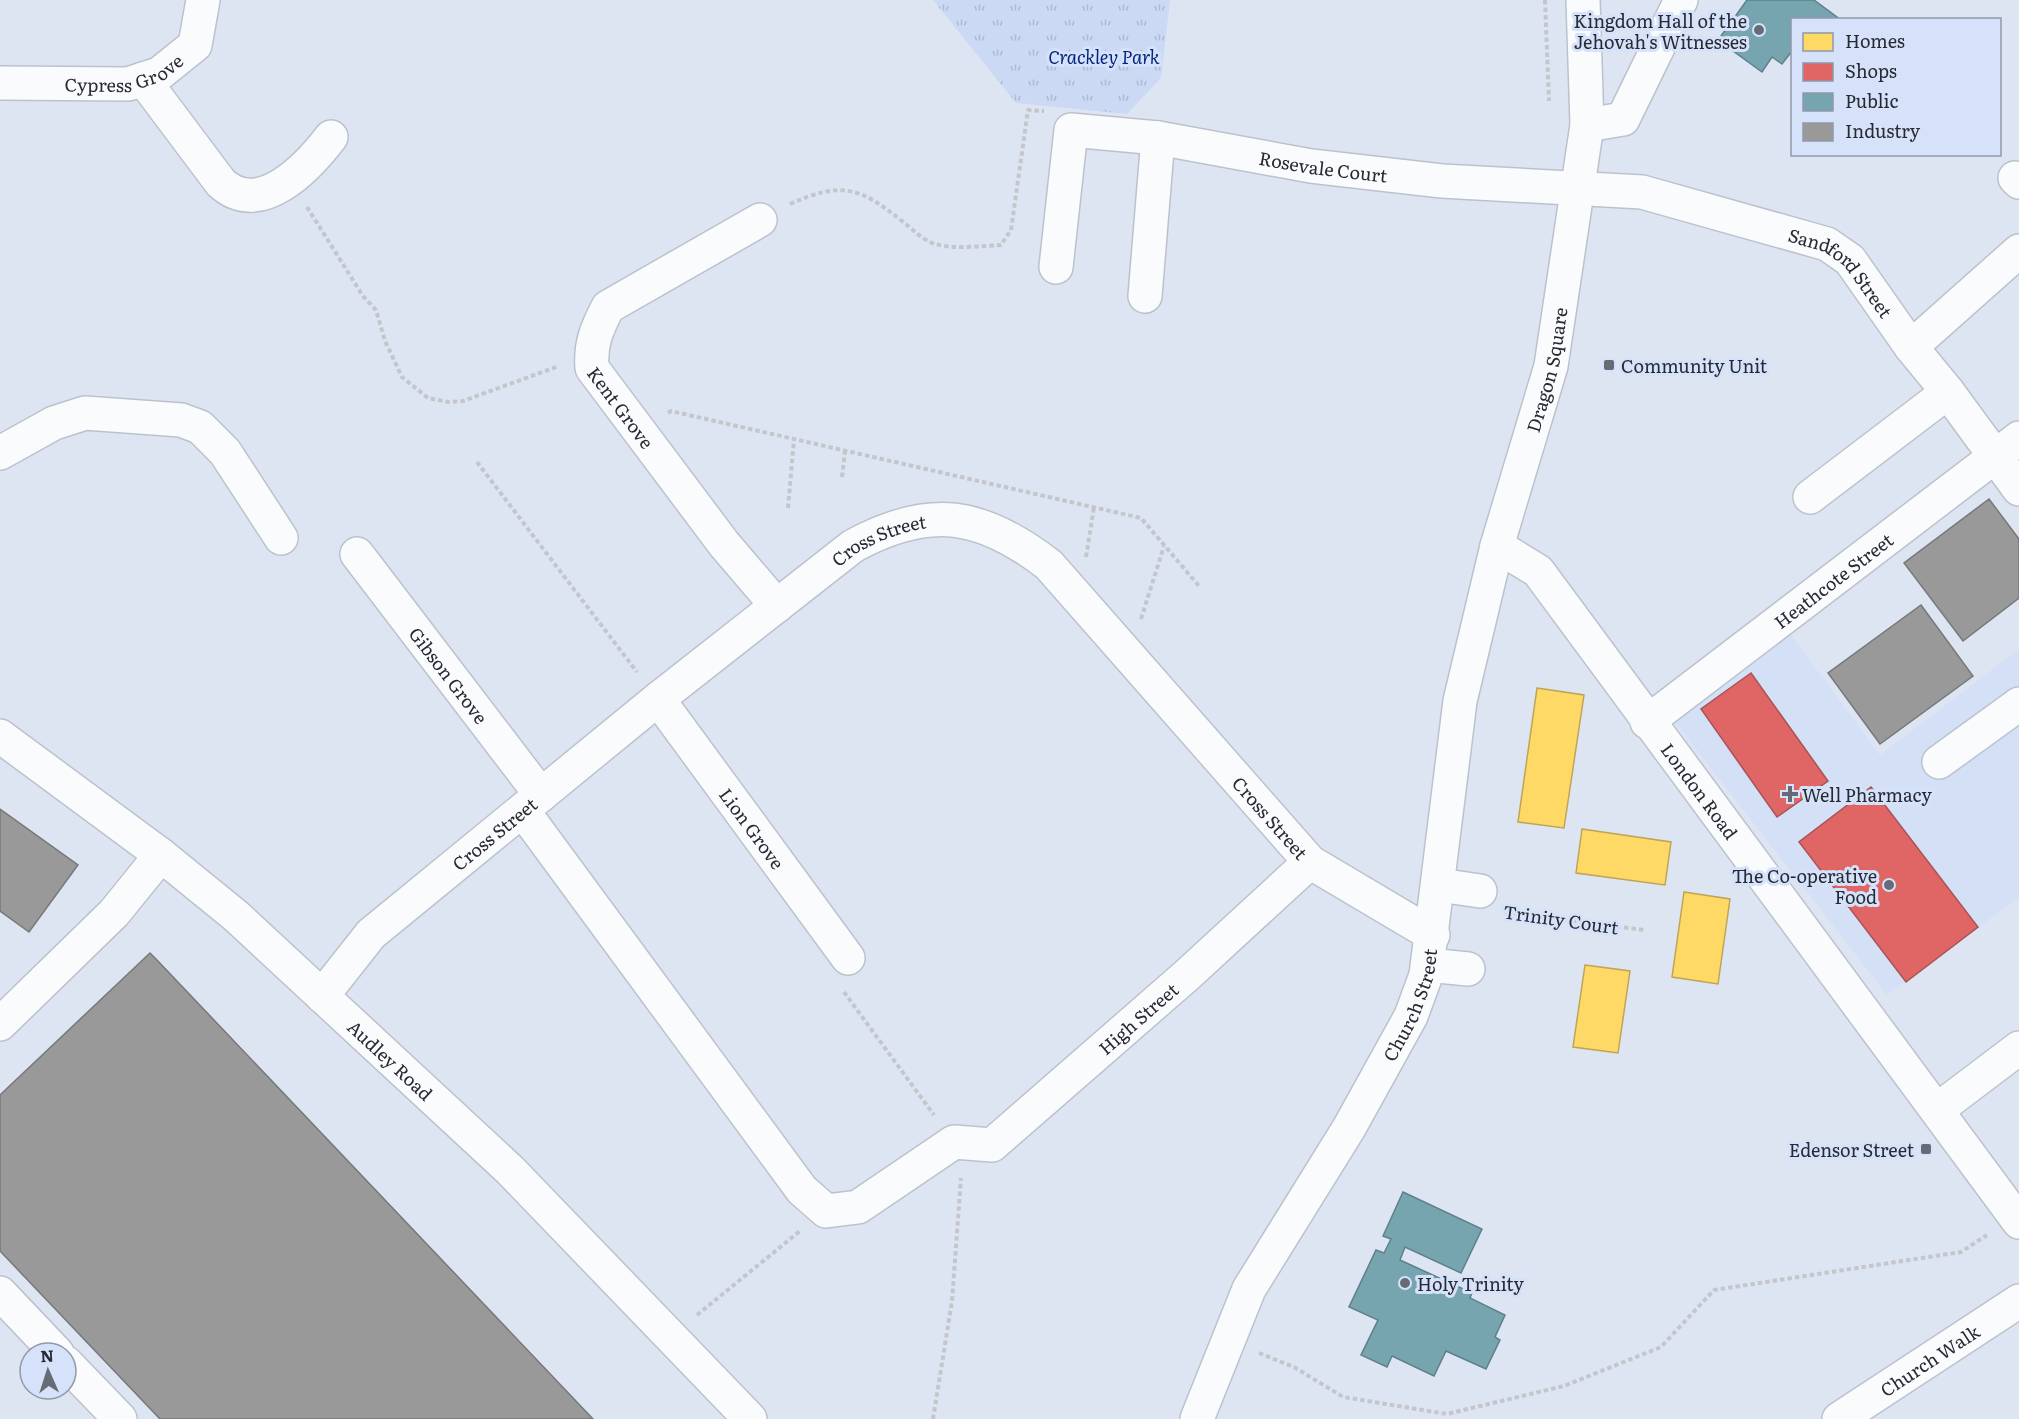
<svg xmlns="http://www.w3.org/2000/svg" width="2019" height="1419" font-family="Literata,serif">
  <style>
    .built { fill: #d4e0f6 }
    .park { fill: url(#park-tufts) }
    .homes { fill: #ffd966; stroke: #bea457; stroke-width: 1.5 }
    .shops { fill: #e06666; stroke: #a85457; stroke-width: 1.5 }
    .public { fill: #76a5af; stroke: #5e808a; stroke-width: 1.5 }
    .industry { fill: #999; stroke: #76787a; stroke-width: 1.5 }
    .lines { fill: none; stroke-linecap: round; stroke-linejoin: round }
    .minor-casing { stroke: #bcc2cc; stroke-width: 36 }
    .major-casing { stroke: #bcc2cc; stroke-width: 36 }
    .path { stroke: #c4c6cb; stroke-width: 4; stroke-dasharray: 4.5 3; stroke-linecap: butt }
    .minor { stroke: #fafbfd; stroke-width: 33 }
    .major { stroke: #fafbfd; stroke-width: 33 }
    .poi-dot { fill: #666b76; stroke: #d6e2fa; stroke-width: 2 }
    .labels { text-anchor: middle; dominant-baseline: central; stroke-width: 6; stroke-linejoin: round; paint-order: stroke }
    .poi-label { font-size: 18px; fill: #262a33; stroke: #d6e2fa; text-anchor: end }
    .park-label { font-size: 18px; font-style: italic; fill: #042681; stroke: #d6e2fa }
    .street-label { font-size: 18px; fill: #262a33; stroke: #d6e2fa }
  </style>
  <defs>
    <pattern id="park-tufts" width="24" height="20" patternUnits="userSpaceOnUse" patternTransform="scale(1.5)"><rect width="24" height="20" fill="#cbd9f4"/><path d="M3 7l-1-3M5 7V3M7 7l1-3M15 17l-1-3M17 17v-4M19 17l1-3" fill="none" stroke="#aebad2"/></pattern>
  </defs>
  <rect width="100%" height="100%" fill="#dee5f2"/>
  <path class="built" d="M1791 635 1880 755 2019 649V897L1887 995 1675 722Z"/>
  <path class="park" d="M933 0H1170L1161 78 1127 114 1016 103Z"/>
  <path class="homes" d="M1537 688 1584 695 1564 828 1518 822Z
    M1582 829 1671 842 1665 885 1576 873Z
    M1684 892 1730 899 1718 984 1672 977Z
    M1585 965 1630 971 1618 1053 1573 1047Z"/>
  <path class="shops" d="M1751 673 1828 781 1777 817 1701 709Z
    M1871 787 1978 927 1906 982 1799 842Z"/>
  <path class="public" d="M1747 0H1814L1841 20H1792V51L1782 64 1772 57 1762 72 1718 40Z
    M1403 1192 1482 1229 1461 1273 1405 1247 1400 1260 1472 1293 1470 1298 1505 1315 1495 1337 1500 1340 1486 1369 1446 1351 1434 1376 1392 1356 1387 1367 1361 1355 1378 1320 1349 1307 1376 1250 1384 1253 1391 1239 1383 1236Z"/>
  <path class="industry" d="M1989 499 2019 539V598L1963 641 1904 563Z
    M1921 605 1973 676 1880 744 1828 673Z
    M0 809 78 865 29 932 0 911Z
    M150 953 156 959 593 1419H160L0 1251V1095Z"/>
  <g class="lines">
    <g class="minor-casing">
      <g id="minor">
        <path d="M143 79 221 183C260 219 308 167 331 137"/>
        <path id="s1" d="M0 83 128 84 159 74 195 45 203 0"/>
        <path d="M1587 125 1623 119 1681 0"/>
        <path d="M2015 178 2019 182"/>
        <path id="s2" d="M760 220 608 307C597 328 590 344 592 368L724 544 777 606"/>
        <path id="s3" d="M1056 267 1071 130 1158 138 1311 166 1442 181 1642 192 1827 244 1850 260 1911 347 1948 392 2019 489"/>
        <path d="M1145 296 1158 138"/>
        <path d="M1911 347 2019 251"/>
        <path d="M0 453 54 423 85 413 181 420 200 427 225 452 281 538"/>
        <path d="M1810 497 1948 392"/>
        <path id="s4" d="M1497 546 1538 571 2019 1222"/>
        <path id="s5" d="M357 554 541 795"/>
        <path id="s6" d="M658 699 848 958"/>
        <path id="s7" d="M1647 722 2019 438"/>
        <path d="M1939 762 2019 704"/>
        <path id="s8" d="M523 811 802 1190 826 1211 858 1207 954 1142 992 1145 1186 976 1310 862"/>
        <path d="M1439 885 1480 891"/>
        <path d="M1428 965 1468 969"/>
        <path id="s9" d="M322 996 371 934 658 699 853 546C930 504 982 513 1049 565L1310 862 1433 935"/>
        <path d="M0 1024 114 913 161 855"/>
        <path d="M1937 1110 2019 1048"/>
        <path d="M0 1293 57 1353"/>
        <path d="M66 1363 120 1419"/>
        <path id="s10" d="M1197 1419 1249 1289 1349 1128 1411 1016 1426 975 1460 701 1497 546 1551 366 1587 125 1583 0"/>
        <path id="s11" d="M1839 1419 2019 1301"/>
      </g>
    </g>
    <g class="major-casing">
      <g id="major">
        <path id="s12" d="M0 736 161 855 236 916 510 1170 750 1419"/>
      </g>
    </g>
    <path class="path" d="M1545 0 1549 101
      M790 204C842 181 859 187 902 221 912 229 921 238 932 243 952 250 981 246 1001 245L1011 230 1028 110 1044 111
      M307 207 363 296 376 310 385 341 402 377 428 398 448 402 463 401 559 366
      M668 413 671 411 1141 518 1199 586
      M477 462 637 672
      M842 477 845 451
      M788 508 794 439
      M1086 557 1094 507
      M1141 619 1164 546
      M1505 912 1644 930
      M844 992 934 1115
      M697 1315 800 1231
      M1259 1353 1294 1367 1343 1397 1447 1414 1564 1386 1661 1347 1714 1290 1961 1252 1987 1235
      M933 1419 952 1301 961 1178"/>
    <use href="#minor" class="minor"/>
    <use href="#major" class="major"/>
  </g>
  <g class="poi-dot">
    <circle cx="1759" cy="30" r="6"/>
    <rect x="1603" y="359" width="12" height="12" rx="3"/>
    <path d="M1787 785h6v6h6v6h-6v6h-6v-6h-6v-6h6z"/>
    <circle cx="1889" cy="885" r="6"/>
    <rect x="1920" y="1143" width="12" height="12" rx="3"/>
    <circle cx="1405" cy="1283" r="6"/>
  </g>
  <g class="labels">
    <g class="poi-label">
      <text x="1747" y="20">Kingdom Hall of the<tspan x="1747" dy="21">Jehovah's Witnesses</tspan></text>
      <text x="1621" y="365" text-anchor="start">Community Unit</text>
      <text x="1802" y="794" text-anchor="start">Well Pharmacy</text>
      <text x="1877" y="875">The Co-operative<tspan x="1877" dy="21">Food</tspan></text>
      <text x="1914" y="1149">Edensor Street</text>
      <text x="1417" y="1283" text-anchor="start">Holy Trinity</text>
    </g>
    <g class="park-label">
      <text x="1104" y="56">Crackley Park</text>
    </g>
    <g class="street-label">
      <text stroke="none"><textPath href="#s1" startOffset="126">Cypress Grove</textPath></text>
      <text stroke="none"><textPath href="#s3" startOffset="393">Rosevale Court</textPath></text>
      <text stroke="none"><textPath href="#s3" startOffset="933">Sandford Street</textPath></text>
      <text stroke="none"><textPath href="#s10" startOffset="1120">Dragon Square</textPath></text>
      <text stroke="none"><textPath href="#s2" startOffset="288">Kent Grove</textPath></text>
      <text stroke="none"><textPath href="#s9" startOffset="724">Cross Street</textPath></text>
      <text stroke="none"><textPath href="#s7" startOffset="234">Heathcote Street</textPath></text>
      <text stroke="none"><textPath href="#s5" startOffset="152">Gibson Grove</textPath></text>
      <text stroke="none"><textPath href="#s4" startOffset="321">London Road</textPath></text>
      <text stroke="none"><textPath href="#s9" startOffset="1246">Cross Street</textPath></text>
      <text stroke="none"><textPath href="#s6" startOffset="160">Lion Grove</textPath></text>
      <text stroke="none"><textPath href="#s9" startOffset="238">Cross Street</textPath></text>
      <text transform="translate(1561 919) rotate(8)">Trinity Court</text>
      <text stroke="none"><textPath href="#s10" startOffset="468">Church Street</textPath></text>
      <text stroke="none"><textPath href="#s8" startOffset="882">High Street</textPath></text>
      <text stroke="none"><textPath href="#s12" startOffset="508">Audley Road</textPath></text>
      <text stroke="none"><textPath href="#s11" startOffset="108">Church Walk</textPath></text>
    </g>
  </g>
  <rect x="1791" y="18" width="210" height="138" fill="#d6e2fa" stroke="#9098aa" stroke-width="1.5"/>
  <rect x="1803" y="33" width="30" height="18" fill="#ffd966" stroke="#9098aa" stroke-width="1.5"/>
  <text x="1845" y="48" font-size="18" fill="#262a33">Homes</text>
  <rect x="1803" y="63" width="30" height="18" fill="#e06666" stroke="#9098aa" stroke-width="1.5"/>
  <text x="1845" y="78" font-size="18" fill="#262a33">Shops</text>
  <rect x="1803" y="93" width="30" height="18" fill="#76a5af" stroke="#9098aa" stroke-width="1.5"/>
  <text x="1845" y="108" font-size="18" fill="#262a33">Public</text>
  <rect x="1803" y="123" width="30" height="18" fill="#999999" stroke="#9098aa" stroke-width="1.5"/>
  <text x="1845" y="138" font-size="18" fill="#262a33">Industry</text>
  <g transform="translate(48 1371) rotate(357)"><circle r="28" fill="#d6e2fa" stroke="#9098aa" stroke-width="1.5"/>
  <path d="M0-4.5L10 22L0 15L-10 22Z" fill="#666b76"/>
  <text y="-9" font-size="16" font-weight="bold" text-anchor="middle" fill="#262a33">N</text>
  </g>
</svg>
